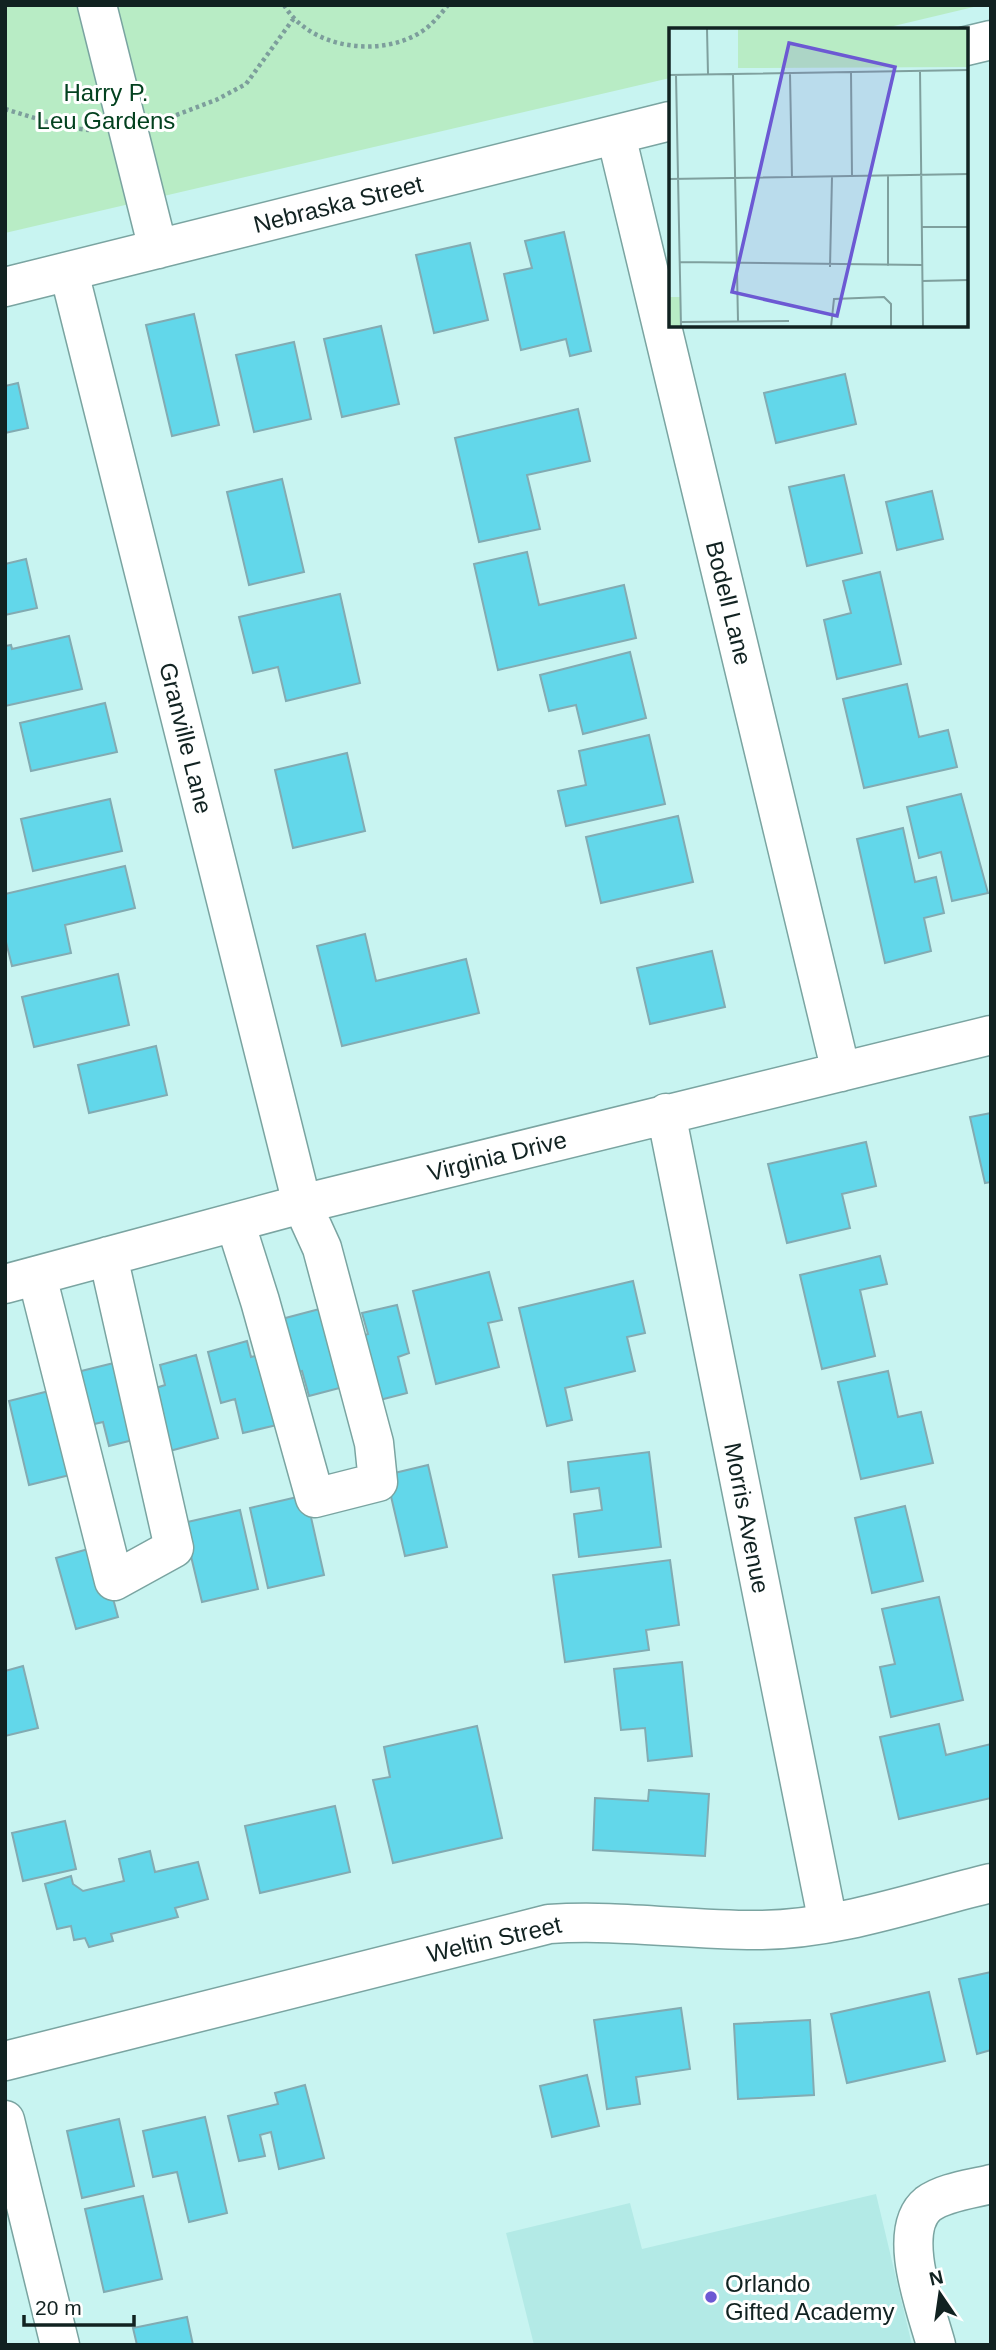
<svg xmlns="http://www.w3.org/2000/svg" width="996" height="2350" font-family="Helvetica,sans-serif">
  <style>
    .built { fill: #b3eae6 }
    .garden { fill: #b8ecc5 }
    .building { fill: #62d7ea; stroke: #82abb2; stroke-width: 2 }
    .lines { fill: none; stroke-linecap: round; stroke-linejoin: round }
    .minor-casing { stroke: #7aa4a1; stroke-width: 41 }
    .path { stroke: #7d9e9c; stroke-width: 4.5; stroke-dasharray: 3.5 3.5; stroke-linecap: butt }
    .minor { stroke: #fff; stroke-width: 38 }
    .poi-dot { fill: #6c59d3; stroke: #fff; stroke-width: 2.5 }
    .labels { text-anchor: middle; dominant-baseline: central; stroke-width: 6; stroke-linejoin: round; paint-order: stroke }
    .park-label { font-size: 24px; fill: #03411f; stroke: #fff }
    .street-label { font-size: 24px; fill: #112221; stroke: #fff }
    .poi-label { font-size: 24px; fill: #112221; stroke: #fff; text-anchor: start }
    .inset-road { fill: none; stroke: #7fa09e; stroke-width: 2 }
    .view { fill: #6c59d3; fill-opacity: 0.15; stroke: #6c59d3; stroke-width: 3.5 }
    .inset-edge { fill: none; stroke: #112221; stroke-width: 3.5 }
  </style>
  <rect width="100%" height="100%" fill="#c8f4f1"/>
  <path class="built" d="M876 2194 912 2345H534L506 2233 630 2203 642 2249Z"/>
  <path class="garden" d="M5 5H982L877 30H670V78L5 233Z"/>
  <path class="building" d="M564 232 591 351 570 356 566 339 521 350 504 274 532 268 525 241Z
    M470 243 488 320 434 333 416 255Z
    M194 314 219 425 172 436 146 325Z
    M381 326 399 404 342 417 324 339Z
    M294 342 311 419 254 432 236 355Z
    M845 374 856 424 776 443 764 393Z
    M18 383 28 428 5 433V386Z
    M578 409 590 461 527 475 540 529 479 542 455 438Z
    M844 475 862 553 807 566 789 487Z
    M282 479 304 572 249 585 227 492Z
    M932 491 943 539 897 550 886 502Z
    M527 552 539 605 624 585 636 638 498 670 474 564Z
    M26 559 37 608 5 615V564Z
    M880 572 901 664 837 679 824 620 851 613 843 581Z
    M340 594 360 683 286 701 278 667 253 673 239 617Z
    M69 636 82 689 5 706V646L11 645 12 649Z
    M630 652 646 718 583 734 576 705 549 711 540 675Z
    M907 684 919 737 948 730 957 767 864 788 843 699Z
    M105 703 117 752 31 771 20 723Z
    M649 735 665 804 566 826 558 791 586 785 579 751Z
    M347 753 365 831 293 848 275 770Z
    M961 794 988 893 952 901 941 852 919 858 907 807Z
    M110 799 122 851 33 871 21 819Z
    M678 816 693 882 601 903 586 837Z
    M903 828 915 882 936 877 944 913 924 918 931 951 885 963 857 839Z
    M125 866 135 908 65 925 71 953 12 966 5 938V894Z
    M365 934 376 981 466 959 479 1013 342 1046 317 946Z
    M712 951 725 1007 650 1024 637 968Z
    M118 974 129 1025 34 1047 22 997Z
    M156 1046 167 1095 89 1113 78 1065Z
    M991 1113V1182L985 1183 970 1117Z
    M866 1142 876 1186 842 1194 850 1228 787 1243 768 1164Z
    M880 1256 887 1284 860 1290 875 1356 822 1369 800 1275Z
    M489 1272 502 1320 488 1323 499 1367 436 1384 413 1291Z
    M633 1281 645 1333 627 1337 635 1371 565 1388 572 1420 547 1426 519 1308Z
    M397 1305 409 1353 398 1357 407 1393 368 1403 351 1339 368 1334 362 1313Z
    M327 1307 347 1386 309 1396 302 1371 288 1375 274 1321Z
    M247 1341 251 1357 264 1354 281 1424 243 1433 235 1399 221 1403 208 1352Z
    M196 1355 218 1438 166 1452 150 1390 165 1385 160 1365Z
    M126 1360 145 1437 109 1446 103 1422 86 1426 73 1373Z
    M888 1371 898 1417 921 1412 933 1463 861 1479 838 1382Z
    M57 1389 78 1473 29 1485 9 1401Z
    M649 1452 661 1547 579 1557 574 1514 602 1510 599 1488 571 1492 568 1462Z
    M428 1465 447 1547 405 1556 386 1475Z
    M306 1495 324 1575 268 1588 250 1508Z
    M905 1506 923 1581 872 1593 855 1518Z
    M240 1510 258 1589 202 1602 183 1523Z
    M99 1546 118 1617 76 1629 56 1558Z
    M670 1560 679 1625 646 1630 649 1650 565 1662 553 1575Z
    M939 1597 963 1700 891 1717 880 1667 895 1664 882 1609Z
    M682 1662 692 1756 648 1761 645 1728 621 1730 614 1669Z
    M23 1666 38 1728 5 1736V1671Z
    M939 1724 946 1755 991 1744V1798L899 1819 880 1737Z
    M477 1726 502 1838 393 1863 373 1780 390 1777 384 1747Z
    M649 1790 709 1794 705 1856 593 1850 595 1798 648 1801Z
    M335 1806 350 1872 260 1893 245 1826Z
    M65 1821 76 1869 23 1881 12 1833Z
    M150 1851 155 1872 198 1862 208 1899 175 1908 178 1917 111 1934 113 1941 89 1947 85 1938 74 1940 71 1926 57 1929 45 1884 71 1876 73 1884 83 1891 124 1881 119 1859Z
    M991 1972V2050L977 2054 959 1979Z
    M929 1992 945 2061 847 2083 831 2014Z
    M681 2008 690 2069 636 2077 640 2104 607 2109 594 2020Z
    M810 2020 814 2095 738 2099 734 2024Z
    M587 2075 599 2126 552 2137 540 2086Z
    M305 2085 324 2158 279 2169 271 2132 260 2135 265 2156 239 2161 228 2116 278 2104 275 2093Z
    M205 2117 227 2213 189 2222 177 2172 153 2177 143 2131Z
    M119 2119 134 2186 82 2198 67 2131Z
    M143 2196 162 2279 104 2292 85 2209Z
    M187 2317 193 2345H137L133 2328Z"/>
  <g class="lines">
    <g class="minor-casing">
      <path id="minor" d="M97 5 158 249
        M966 46 991 40
        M616 135 841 1072
        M69 272 302 1204 322 1248 374 1443 378 1482 315 1498 260 1301 235 1222
        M5 287 670 121
        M666 1113 828 1923
        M37 1276 114 1581 174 1548 108 1256
        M5 1284 302 1204 991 1035
        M5 2061 549 1924C620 1919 690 1931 762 1930 839 1929 916 1901 991 1883
        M5 2120 60 2345
        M936 2345C927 2311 895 2231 928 2204 944 2192 972 2189 991 2184"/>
    </g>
    <path class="path" d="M284 5C310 49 380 58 421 32 432 25 440 15 448 5
      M5 109 64 127 89 130
      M163 120 216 100 246 84 294 18"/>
    <use href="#minor" class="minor"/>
  </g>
  <circle class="poi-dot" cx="711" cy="2297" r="7"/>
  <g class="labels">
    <g class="park-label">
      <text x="106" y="92">Harry P.<tspan x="106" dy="28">Leu Gardens</tspan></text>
    </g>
    <g class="street-label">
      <text transform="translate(338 204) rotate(-14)">Nebraska Street</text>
      <text transform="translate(729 603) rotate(76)">Bodell Lane</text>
      <text transform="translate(186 738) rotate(76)">Granville Lane</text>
      <text transform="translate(497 1156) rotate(-14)">Virginia Drive</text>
      <text transform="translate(747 1518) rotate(79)">Morris Avenue</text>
      <text transform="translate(494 1939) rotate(-13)">Weltin Street</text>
    </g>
    <g class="poi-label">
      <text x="725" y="2283">Orlando<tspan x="725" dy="28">Gifted Academy</tspan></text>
    </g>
  </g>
  <g transform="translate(669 28)">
    <rect width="299" height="299" fill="#c8f4f1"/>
    <path d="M0 269H12V299H0Z" fill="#b8ecc5"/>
    <path d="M69 1H299V39L69 40Z" fill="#b8ecc5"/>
    <path class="inset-road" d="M38 1 39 46M251 43 254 299M182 44 183 149M64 46 69 293M121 46 123 150M0 47 300 42M7 47 12 299M0 151 300 146M253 199H300M11 234 253 237M219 238V148M161 239 163 149M253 253 300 252M12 294 120 293M162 299 165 271 215 269 222 276V299"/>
    <path class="view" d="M120 15 226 39 168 288 63 264Z"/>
    <rect width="299" height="299" class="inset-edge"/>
  </g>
  <rect width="996" height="2350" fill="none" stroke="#112221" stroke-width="14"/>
  <g transform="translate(940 2294) rotate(347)" stroke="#ffffff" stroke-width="5" paint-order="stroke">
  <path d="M0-5L12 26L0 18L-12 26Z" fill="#112221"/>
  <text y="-10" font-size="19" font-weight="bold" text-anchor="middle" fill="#112221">N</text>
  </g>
  <path d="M24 2315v10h110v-10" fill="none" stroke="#112221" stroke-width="3.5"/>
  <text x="35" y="2315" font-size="21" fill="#112221" stroke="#ffffff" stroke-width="5" paint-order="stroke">20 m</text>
</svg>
